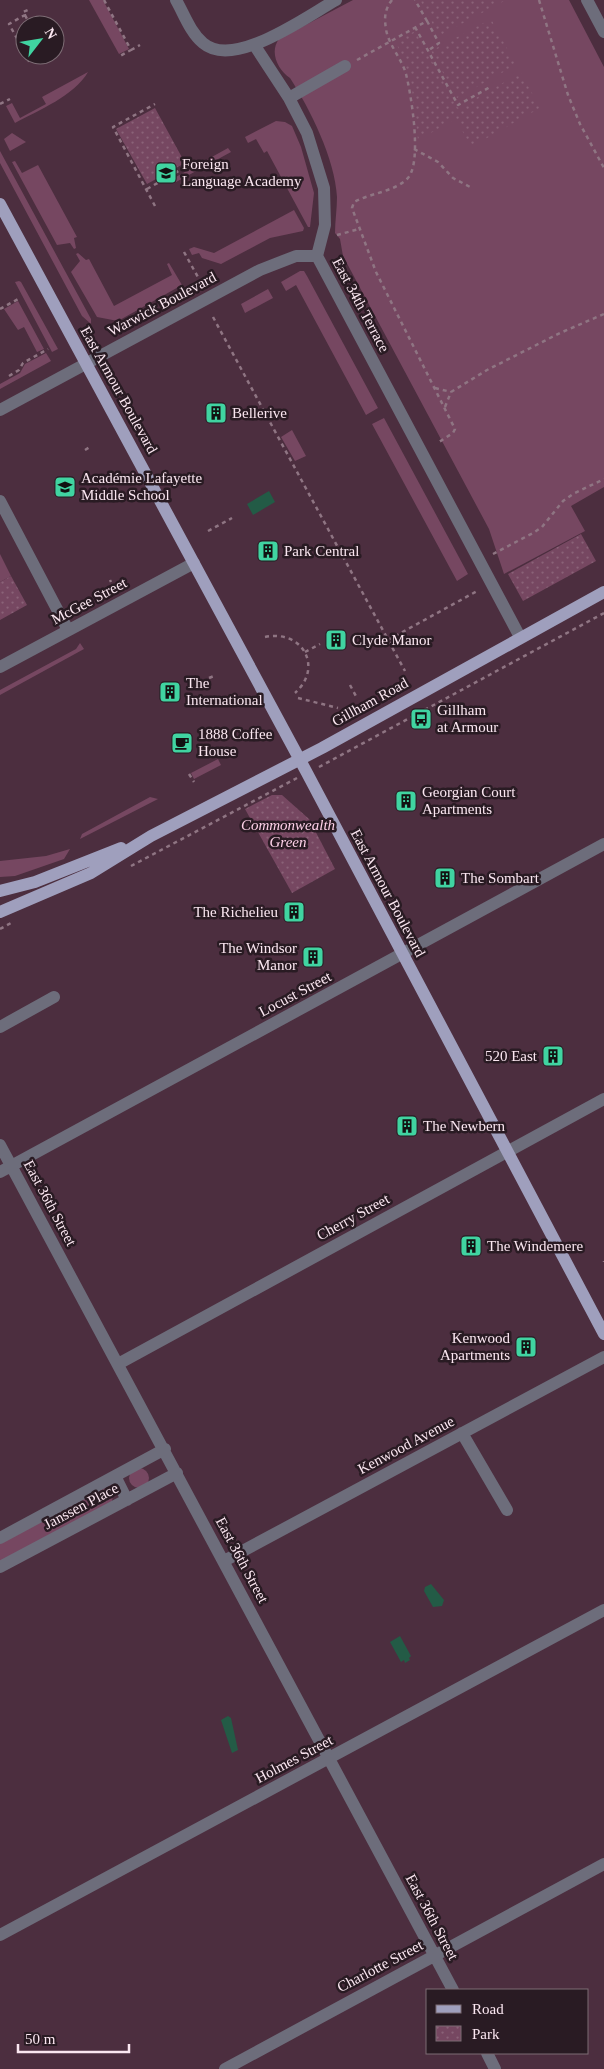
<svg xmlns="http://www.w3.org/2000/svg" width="604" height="2069" font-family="'Times New Roman',serif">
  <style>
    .grass { fill: #764761 }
    .park { fill: url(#park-dots) }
    .water { fill: #235b46 }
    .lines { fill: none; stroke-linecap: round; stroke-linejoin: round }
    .path { stroke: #8f7583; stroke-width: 2.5; stroke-dasharray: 4 4; stroke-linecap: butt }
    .minor { stroke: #6d6d7b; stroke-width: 12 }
    .major { stroke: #9f9fbd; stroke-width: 12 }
    .labels { text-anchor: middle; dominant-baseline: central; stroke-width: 5; stroke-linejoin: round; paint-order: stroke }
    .poi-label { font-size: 15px; fill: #fbe7f1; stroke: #291b23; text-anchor: start }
    .street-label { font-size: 15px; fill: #fbe7f1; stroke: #291b23 }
    .park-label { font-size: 15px; font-style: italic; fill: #fed1e8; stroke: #291b23 }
  </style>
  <defs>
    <pattern id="park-dots" width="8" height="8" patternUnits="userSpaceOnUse" patternTransform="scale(1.25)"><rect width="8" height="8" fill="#764761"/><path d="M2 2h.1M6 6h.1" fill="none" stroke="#8a6278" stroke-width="1.8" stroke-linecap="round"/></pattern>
  </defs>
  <rect width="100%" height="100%" fill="#4c2e3f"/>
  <path class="grass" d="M89 0H103L129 49 119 54Z
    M353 0H569L604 67V487L571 506 585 531 504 574 489 529 343 256 340 239 335 233C335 221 337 209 337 197 335 159 310 109 290 78 278 70 269 52 279 39Z
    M88 72C74 96 39 110 15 123L6 106 12 103 20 118 46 104 42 97Z
    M276 121 285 122 292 126 301 147 314 193 310 227H308L267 151 264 153 256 139 248 143 245 137Z
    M12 133 26 142 10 151 4 139Z
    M228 148 231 152 176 182 174 178Z
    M0 151 91 319V324L82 316 0 163Z
    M15 161 22 173 38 165 77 237 74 238 76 248 74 249 70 243 57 245 12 162Z
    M294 210 304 228 303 231 270 238 221 264 202 258 199 253 192 255 189 249 194 247 214 253Z
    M78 253 86 260 89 259 114 306 172 275 167 264 169 263 182 285 118 321 97 317 71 272 80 261 76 254Z
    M300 271H304L307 276 378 408 366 415 296 285 286 291 281 282Z
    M19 281 21 282 58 349 52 352 15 282Z
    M268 289 273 298 245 313 241 304Z
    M18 301 44 349 37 352 24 327 18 330 4 309Z
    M46 353 51 361 0 389V384L20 373 25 364Z
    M384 418 468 574 457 581 372 424Z
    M292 430 306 456 295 461 281 437Z
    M0 554 11 576 0 582Z
    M80 643 84 649 0 695V690L76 649Z
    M218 759 221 765 194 779 191 773Z
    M150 797 158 799 80 839 82 834Z
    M70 849 64 859 15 876 0 877V861L46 856Z
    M129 1478a10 10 0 1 1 20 0a10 10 0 1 1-20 0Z
    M105 1488 113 1494 112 1502 0 1563V1543Z"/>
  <path class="park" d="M420 0H506L439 36Z
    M491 19 516 65 457 98 431 51Z
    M415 31 458 108 521 73 540 108 471 147 456 119 418 140 411 81 396 42Z
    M155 108 185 163 147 184 116 129Z
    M581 534 596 561 523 601 508 574Z
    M11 576 27 605 0 620V582Z
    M272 795H282L309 819 335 869 292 893 245 809Z"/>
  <path class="water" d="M269 491 275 502 253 515 247 504Z
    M431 1584 444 1600 442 1606 433 1607 424 1591 425 1587Z
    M400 1636 411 1656 409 1658 410 1660 405 1663 404 1660 401 1662 390 1642Z
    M228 1716 231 1718 238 1750 232 1753 221 1720Z"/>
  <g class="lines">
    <path class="path" d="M104 0 131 50 120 56
      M392 0C385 9 384 17 386 29 388 44 402 59 406 74 411 94 423 164 407 179 393 192 371 193 354 202L352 208 376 272 455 429 453 433 439 442
      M539 0 568 95 580 124 604 168
      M25 15 30 25
      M427 21 439 43 429 50
      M415 27 458 105 492 86
      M131 50 140 45
      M25 53 9 24 25 15 23 12 28 10
      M26 55 28 58 34 55
      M28 58 30 65
      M357 60 427 21 415 0
      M0 104 10 99
      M414 149 438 162 453 178 472 188
      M147 189 189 165
      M155 206 113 127 155 104
      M337 235 359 229
      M184 252 199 279
      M0 309 20 298
      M213 317 405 671
      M9 376 19 370 23 363 48 349
      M435 388 451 392
      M445 407 451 392 487 370 560 333 604 314
      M85 450 90 447
      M208 531 232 518
      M493 554 533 533 542 527 563 501 573 494 604 479
      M110 580 111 582
      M265 637C302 629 324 667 295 693
      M388 640 479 590
      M305 652 320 644
      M209 678 214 676
      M350 685 357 698
      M298 698 338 708
      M319 767 604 613
      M189 774 194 782
      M131 866 297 778
      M0 929 11 923
      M604 1262V1261"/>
    <path class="minor" d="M176 0C184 14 190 32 203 43 234 70 307 16 336 0
      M587 0 604 32
      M255 46 289 98 307 133 324 188 325 225 317 256 520 637
      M289 98 345 66
      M0 410 260 270 296 256H317
      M0 501 68 630
      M0 667 194 563
      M0 1027 54 997
      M0 1145 453 1990
      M0 1172 604 844
      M118 1364 604 1099
      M462 1433 507 1510
      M115 1476 127 1500
      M0 1538 165 1449
      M224 1561 604 1357
      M0 1567 177 1473
      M0 1935 604 1610
      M487 2053 495 2069
      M225 2069 604 1864"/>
    <path class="major" d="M0 204 307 773 604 1334
      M0 891 35 882 121 848
      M0 912 91 873 151 836 322 748 604 592"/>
  </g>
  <defs>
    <g id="school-square" transform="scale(1.125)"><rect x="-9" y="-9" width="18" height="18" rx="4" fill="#40d4a1" stroke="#291b23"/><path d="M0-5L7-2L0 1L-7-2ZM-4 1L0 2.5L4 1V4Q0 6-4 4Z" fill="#111"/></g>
    <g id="building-square" transform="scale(1.125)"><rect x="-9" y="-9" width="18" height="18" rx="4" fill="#40d4a1" stroke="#291b23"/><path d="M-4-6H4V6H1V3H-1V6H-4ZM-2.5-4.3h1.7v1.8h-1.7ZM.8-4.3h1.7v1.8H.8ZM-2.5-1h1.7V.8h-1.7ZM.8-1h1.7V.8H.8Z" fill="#111"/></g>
    <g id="bus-square" transform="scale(1.125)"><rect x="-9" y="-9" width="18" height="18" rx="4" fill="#40d4a1" stroke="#291b23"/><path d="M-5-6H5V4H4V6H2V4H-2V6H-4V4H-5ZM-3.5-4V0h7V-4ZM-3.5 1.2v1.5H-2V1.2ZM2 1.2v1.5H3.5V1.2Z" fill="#111"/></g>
    <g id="cafe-square" transform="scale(1.125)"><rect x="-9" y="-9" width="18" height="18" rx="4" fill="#40d4a1" stroke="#291b23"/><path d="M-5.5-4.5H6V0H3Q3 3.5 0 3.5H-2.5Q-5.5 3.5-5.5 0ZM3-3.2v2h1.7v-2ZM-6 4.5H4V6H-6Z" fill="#111"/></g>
  </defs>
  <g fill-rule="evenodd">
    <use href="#school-square" x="166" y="173"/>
    <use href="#building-square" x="216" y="413"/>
    <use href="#school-square" x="65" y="487"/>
    <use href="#building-square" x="268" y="551"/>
    <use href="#building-square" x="336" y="640"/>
    <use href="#building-square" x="170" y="692"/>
    <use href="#bus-square" x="421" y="719"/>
    <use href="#cafe-square" x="182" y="743"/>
    <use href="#building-square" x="406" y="801"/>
    <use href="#building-square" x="445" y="878"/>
    <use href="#building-square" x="294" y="912"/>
    <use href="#building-square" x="313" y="957"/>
    <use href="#building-square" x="553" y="1056"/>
    <use href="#building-square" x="407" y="1126"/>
    <use href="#building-square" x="471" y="1246"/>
    <use href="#building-square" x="526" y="1347"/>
  </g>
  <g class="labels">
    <g class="poi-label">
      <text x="182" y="164">Foreign<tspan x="182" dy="17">Language Academy</tspan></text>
      <text x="232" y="413">Bellerive</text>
      <text x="81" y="478">Académie Lafayette<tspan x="81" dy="17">Middle School</tspan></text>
      <text x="284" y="551">Park Central</text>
      <text x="352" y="640">Clyde Manor</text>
      <text x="186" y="683">The<tspan x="186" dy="17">International</tspan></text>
      <text x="437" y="710">Gillham<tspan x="437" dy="17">at Armour</tspan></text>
      <text x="198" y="734">1888 Coffee<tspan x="198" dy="17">House</tspan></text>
      <text x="422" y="792">Georgian Court<tspan x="422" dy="17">Apartments</tspan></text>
      <text x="461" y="878">The Sombart</text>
      <text x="278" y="912" text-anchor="end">The Richelieu</text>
      <text x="297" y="948" text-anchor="end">The Windsor<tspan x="297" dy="17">Manor</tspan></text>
      <text x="537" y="1056" text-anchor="end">520 East</text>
      <text x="423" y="1126">The Newbern</text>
      <text x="487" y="1246">The Windemere</text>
      <text x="510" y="1338" text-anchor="end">Kenwood<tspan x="510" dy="17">Apartments</tspan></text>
    </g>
    <g class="street-label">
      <text transform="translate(162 304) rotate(-28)">Warwick Boulevard</text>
      <text transform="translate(361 305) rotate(62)">East 34th Terrace</text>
      <text transform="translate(119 390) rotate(61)">East Armour Boulevard</text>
      <text transform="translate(89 601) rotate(-28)">McGee Street</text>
      <text transform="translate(370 702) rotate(-29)">Gillham Road</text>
      <text transform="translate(388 893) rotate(62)">East Armour Boulevard</text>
      <text transform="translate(295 994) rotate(-28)">Locust Street</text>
      <text transform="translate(50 1203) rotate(62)">East 36th Street</text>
      <text transform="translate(353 1217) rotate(-29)">Cherry Street</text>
      <text transform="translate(406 1445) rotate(-28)">Kenwood Avenue</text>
      <text transform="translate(81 1506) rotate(-28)">Janssen Place</text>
      <text transform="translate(242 1560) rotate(62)">East 36th Street</text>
      <text transform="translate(294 1759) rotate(-28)">Holmes Street</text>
      <text transform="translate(432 1917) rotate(62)">East 36th Street</text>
      <text transform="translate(380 1966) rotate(-28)">Charlotte Street</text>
    </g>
    <g class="park-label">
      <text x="288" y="825">Commonwealth<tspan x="288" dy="17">Green</tspan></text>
    </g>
  </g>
  <rect x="426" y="1989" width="162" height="65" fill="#291b23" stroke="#7d6d75"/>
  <rect x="436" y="2005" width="25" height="8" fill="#9f9fbd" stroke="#7d6d75"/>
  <text x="472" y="2014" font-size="15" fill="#fbe7f1">Road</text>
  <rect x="436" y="2026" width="25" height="15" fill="url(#park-dots)" stroke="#7d6d75"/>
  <text x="472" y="2039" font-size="15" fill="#fbe7f1">Park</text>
  <g transform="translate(40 40) rotate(59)"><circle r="24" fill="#291b23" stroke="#7d6d75"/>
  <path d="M0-4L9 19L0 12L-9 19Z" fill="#40d4a1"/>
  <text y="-8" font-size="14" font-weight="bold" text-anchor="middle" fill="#fbe7f1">N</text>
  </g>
  <path d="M18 2044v8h111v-8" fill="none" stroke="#fbe7f1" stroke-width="2.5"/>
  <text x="25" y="2044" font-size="15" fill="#fbe7f1" stroke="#291b23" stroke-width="4" paint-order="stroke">50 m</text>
</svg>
